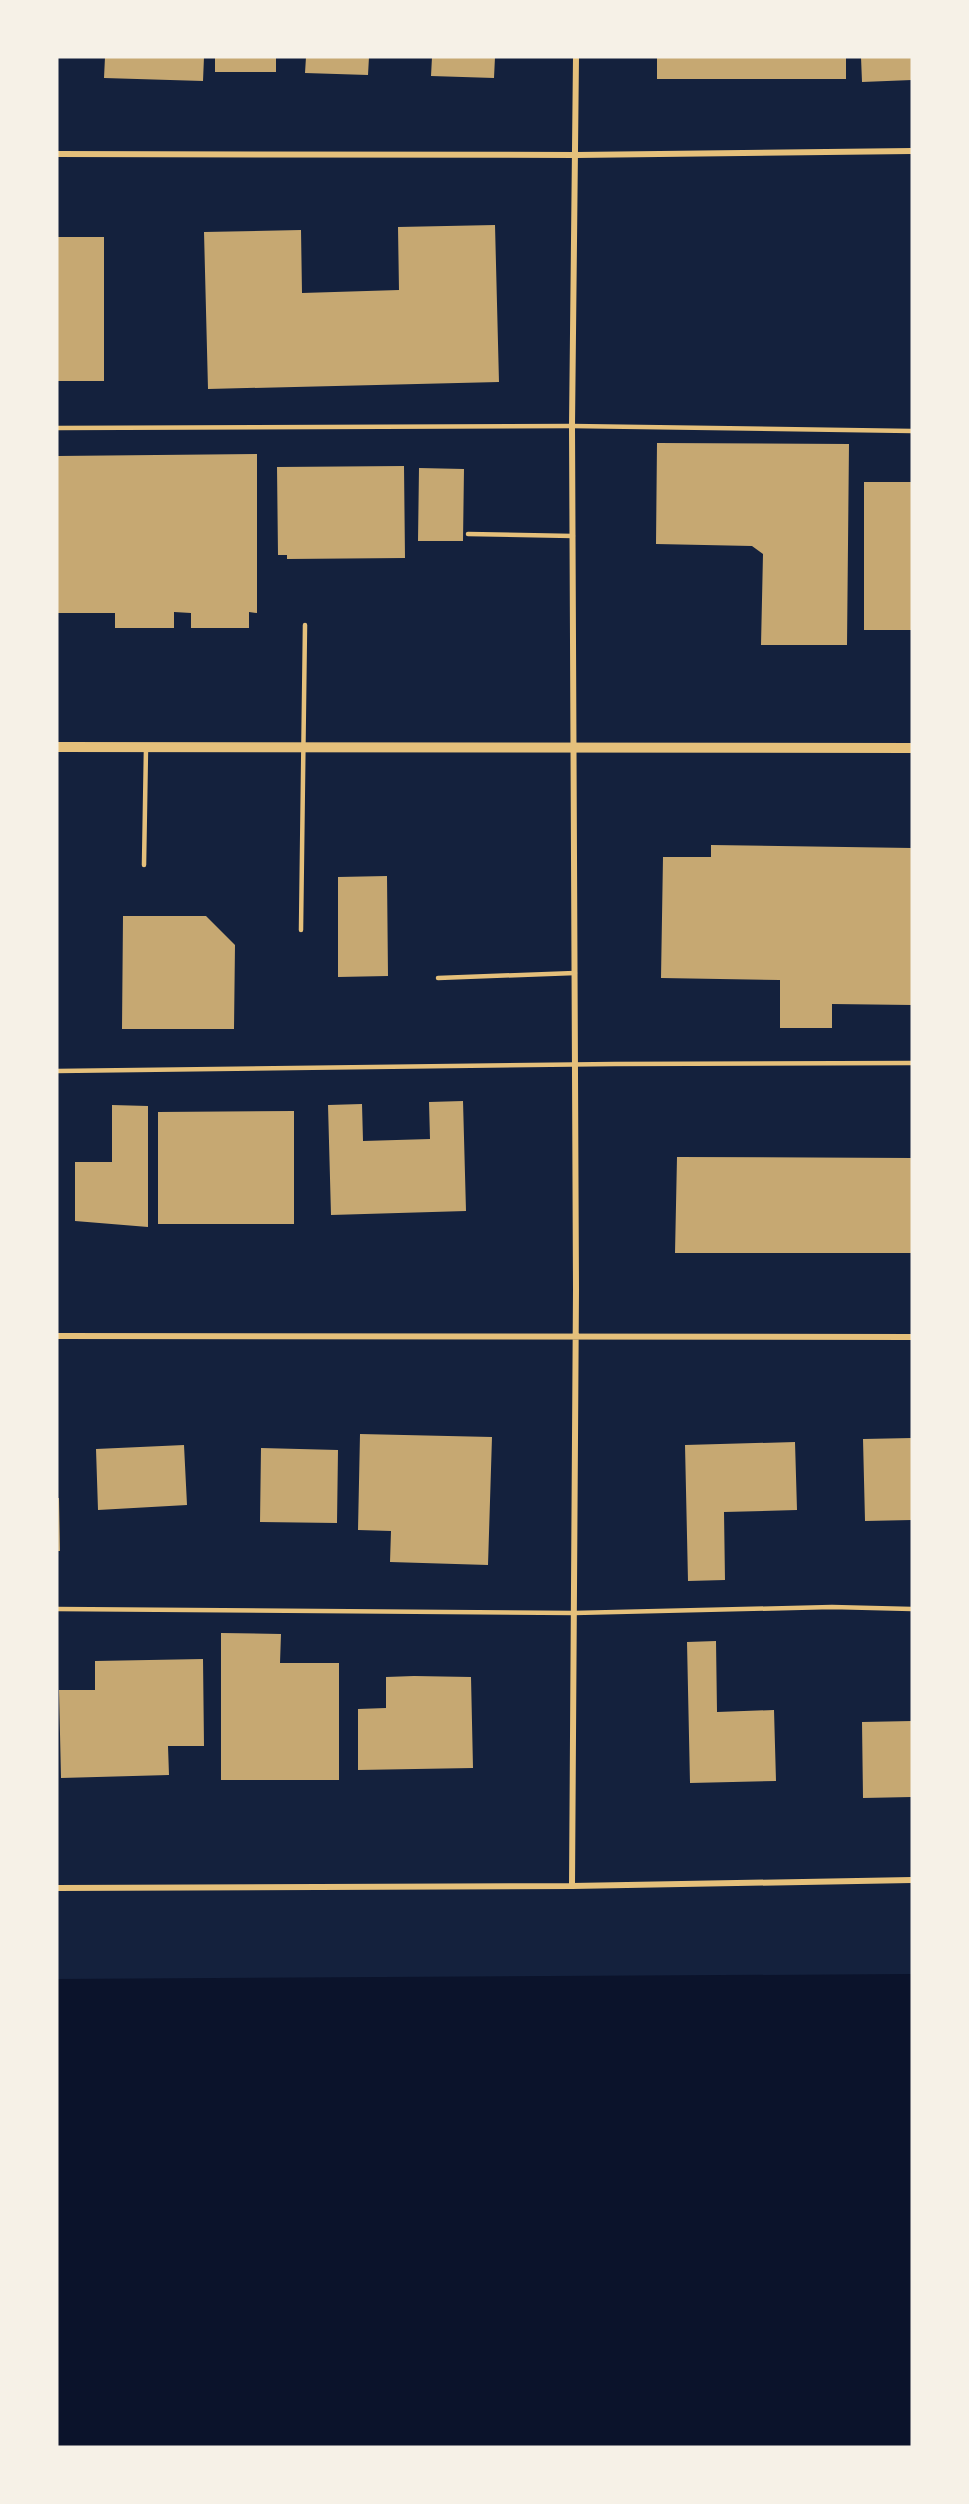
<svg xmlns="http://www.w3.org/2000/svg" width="969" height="2504" font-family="Georgia,serif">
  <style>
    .water { fill: #0b132b }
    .building { fill: #c6a872 }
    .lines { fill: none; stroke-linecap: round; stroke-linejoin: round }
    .service { stroke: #e5c07b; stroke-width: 4.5 }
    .minor { stroke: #e5c07b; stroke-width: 6 }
    .tertiary { stroke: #e5c07b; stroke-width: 10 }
  </style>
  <rect width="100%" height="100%" fill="#14213d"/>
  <path class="water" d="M912 1974V2447H57V1979Z"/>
  <path class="building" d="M105 57H204L203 81 104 78Z
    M215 57H276V72H215Z
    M306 57H369L368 75 305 73Z
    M432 57H495L494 78 431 76Z
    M657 57H846V79H657Z
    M861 57H912V80L862 82Z
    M495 225 499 382 208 389 204 232 301 230 302 293 399 290 398 227Z
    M57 237H104V381H57Z
    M657 443 849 444 847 645H761L763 554 752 546 656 544Z
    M257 454V613L249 612V628H191V613L174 612V628H115V613H57V456Z
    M404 466 405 558 287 559V555H278L277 467Z
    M419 468 464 469 463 541H418Z
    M864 482H912V630H864Z
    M711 845 912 848V1005L832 1004V1028H780V980L661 978 663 857H711Z
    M387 876 388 976 338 977V877Z
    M123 916H206L235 945 234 1029H122Z
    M463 1101 466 1211 331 1215 328 1105 362 1104 363 1141 430 1139 429 1102Z
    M112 1105 148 1106V1227L75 1221V1162H112Z
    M294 1111V1224H158V1112Z
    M677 1157 912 1158V1253H675Z
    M360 1434 492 1437 488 1565 390 1562 391 1531 358 1530Z
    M912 1438V1520L865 1521 863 1439Z
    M795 1442 797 1510 724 1512 725 1580 688 1581 685 1445Z
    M184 1445 187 1505 98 1510 96 1449Z
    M261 1448 338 1450 337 1523 260 1522Z
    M57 1498H59L60 1551H57Z
    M221 1633 281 1634 280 1663H339V1780H221Z
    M716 1641 717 1712 774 1710 776 1781 690 1783 687 1642Z
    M203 1659 204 1746H168L169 1775 61 1778 59 1690H95V1661Z
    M414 1676 471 1677 473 1768 358 1770V1709L386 1708V1677Z
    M912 1721V1797L863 1798 862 1722Z"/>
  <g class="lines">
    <path class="service" d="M57 428 572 426 912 431
      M468 534 573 536
      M144 865 146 748
      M301 930 305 625
      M438 978 575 973
      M57 1071 615 1064 912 1063
      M57 1609 574 1613 832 1607 912 1609"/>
    <path class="minor" d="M57 154 576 155 912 151
      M57 1336 912 1337
      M572 1886 576 1289 572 426 576 57
      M57 1888 572 1886 912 1880"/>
    <path class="tertiary" d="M57 747 912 748"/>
  </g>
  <rect width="969" height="2504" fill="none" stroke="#f6f1e7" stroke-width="117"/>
</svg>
